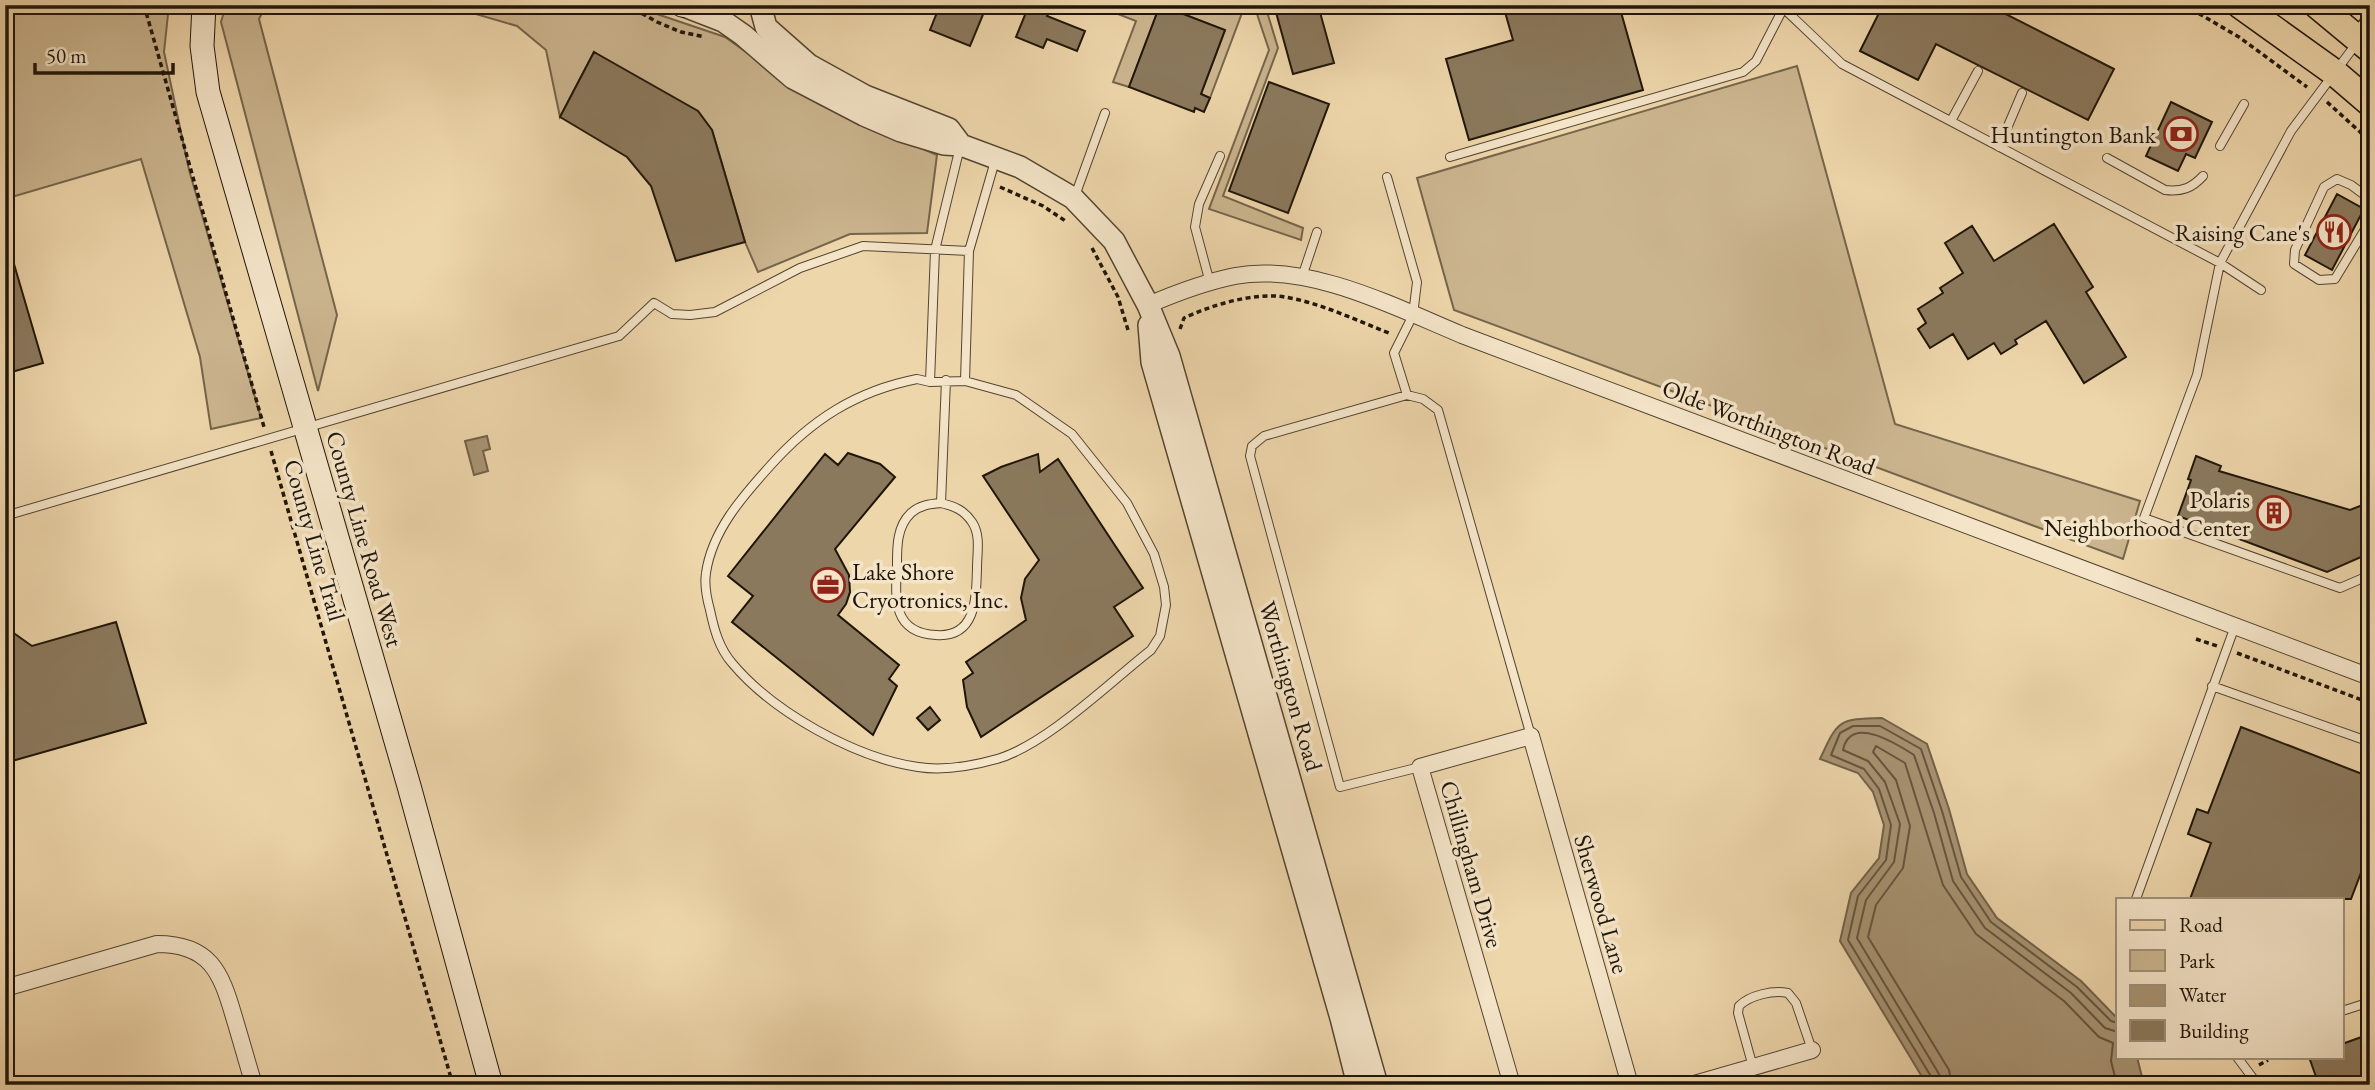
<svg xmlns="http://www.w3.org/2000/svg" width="2375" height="1090" font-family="'EB Garamond',serif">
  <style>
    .green { fill: #cbb58f; stroke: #75654c; stroke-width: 2 }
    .water { fill: #a89474; stroke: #716149; stroke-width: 2 }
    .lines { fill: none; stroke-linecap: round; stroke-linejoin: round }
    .shore { stroke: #64543e; stroke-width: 2 }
    .building { fill: #8b795d; stroke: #1f1508; stroke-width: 2 }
    .service-casing { stroke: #534531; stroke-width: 10 }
    .minor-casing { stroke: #534531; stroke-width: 18 }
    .tertiary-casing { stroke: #534531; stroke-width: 24 }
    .secondary-casing { stroke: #1f1508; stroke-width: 25 }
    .primary-casing { stroke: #1f1508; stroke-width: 29 }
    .path { stroke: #1f1508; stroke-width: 3.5; stroke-dasharray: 5 3.5; stroke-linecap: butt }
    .service { stroke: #f4e4c8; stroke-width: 8 }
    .minor { stroke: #f4e4c8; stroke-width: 16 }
    .tertiary { stroke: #f4e4c8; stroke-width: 21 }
    .secondary { stroke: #f4e4c8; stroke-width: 23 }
    .primary { stroke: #eed6ab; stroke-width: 26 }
    .labels { text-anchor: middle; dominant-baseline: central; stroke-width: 7; stroke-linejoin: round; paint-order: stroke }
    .poi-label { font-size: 24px; fill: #1f1508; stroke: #f4e4c8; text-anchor: end }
    .street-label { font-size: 24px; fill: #1f1508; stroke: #f4e4c8 }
  </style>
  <rect width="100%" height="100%" fill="#eed6ab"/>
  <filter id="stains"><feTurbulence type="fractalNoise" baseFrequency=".00286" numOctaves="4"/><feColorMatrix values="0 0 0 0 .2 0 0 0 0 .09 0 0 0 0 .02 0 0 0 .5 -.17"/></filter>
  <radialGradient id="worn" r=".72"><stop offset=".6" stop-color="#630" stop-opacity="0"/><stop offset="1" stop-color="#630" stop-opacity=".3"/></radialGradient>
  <path class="green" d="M5 5H169L164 52 189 170 261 418 211 429 200 357 141 159 5 199Z
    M226 5H266L259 19 337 315 318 391 221 22Z
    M445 5H636L648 11 725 37 819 104 937 155 927 233 850 234 758 272 745 242 712 130 594 52 560 117 546 50 517 26Z
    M1095 5H1160L1129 87 1113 82 1136 21Z
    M1186 5H1245L1210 98 1201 94 1225 30 1183 14Z
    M1254 5H1265L1278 48 1223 196 1303 228 1301 240 1209 209 1269 50Z
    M1797 66 1895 424 2140 501 2123 559 1454 310 1417 178Z"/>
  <path class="water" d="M487 436 490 449 483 451 488 471 474 475 465 441Z
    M1882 718 1927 744 1949 809 1967 874 1997 918 2081 981 2118 1019V1057H2137L2144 1085H1927L1840 941 1851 893 1879 858 1884 825 1873 792 1858 773 1820 759C1838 720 1838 719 1882 718Z"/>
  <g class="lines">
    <path class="shore" d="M1933 1085 1932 1078 1848 940 1858 896 1886 860 1891 825 1879 789 1864 769 1831 755 1840 733 1853 726H1880L1921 749 1942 811 1961 877 1991 922 2077 987 2111 1021 2118 1023
      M1942 1085 1939 1074 1857 938 1866 900 1894 862 1900 824 1885 782 1868 761 1843 750C1850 714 1897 744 1914 755L1934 813 1953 881 1985 928 2071 993 2105 1028 2118 1032
      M1952 1085 1949 1070 1868 937 1876 905 1903 868 1910 826 1896 780 1873 752 1876 746 1905 763 1943 885 1976 934 2064 1001 2099 1037 2113 1043 2111 1061 2117 1085"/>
  </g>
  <path class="building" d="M940 5H987L970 46 930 30Z
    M1029 5 1049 12 1047 16 1085 31 1077 51 1047 39 1043 48 1016 37Z
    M1160 5H1186L1183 14 1225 30 1201 94 1210 98 1204 112 1195 108 1194 112 1129 87Z
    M1274 5H1318L1334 63 1293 74Z
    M1503 5H1619L1643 90 1469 140 1446 59 1513 40Z
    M1883 5H1988L2114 69 2088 120 1936 44 1918 80 1860 51Z
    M594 52 698 111 712 130 745 242 676 261 651 186 627 157 560 117Z
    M1269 82 1329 104 1288 213 1229 191Z
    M2171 102 2212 122 2195 158 2186 154 2178 171 2146 156Z
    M2337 194 2364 209 2332 270 2305 255Z
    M2054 224 2093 287 2086 292 2126 357 2084 383 2046 321 2015 340 2017 344 2001 354 1994 343 1968 359 1953 334 1930 348 1918 329 1926 323 1918 309 1943 293 1940 288 1963 273 1945 243 1972 226 1994 261Z
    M9 247 43 363 5 374V248Z
    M848 453 880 464 895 477 835 549 849 575 850 592 846 604 838 615 899 665 889 679 897 686 873 735 732 622 753 596 728 576 825 454 838 465Z
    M1038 454 1040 472 1058 459 1143 588 1114 607 1133 636 981 737 967 707 963 680 973 673 966 662 1026 620 1021 598 1025 579 1039 560 983 476 1001 467Z
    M2196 456 2221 466 2219 471 2350 510 2370 502V553L2327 572 2178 516 2191 480 2188 479Z
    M116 622 146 723 5 763V627L32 646Z
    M930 707 940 720 928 730 917 718Z
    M2241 727 2370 777V849L2351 899H2190L2211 843 2188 834 2197 809 2208 813Z
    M2370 1034V1085H2319L2309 1057H2342V1044Z"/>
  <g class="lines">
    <g class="service-casing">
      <path id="service" d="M1780 5 1842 64 2220 263 2291 131 2356 44
        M1951 121 1978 71
        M2220 146 2244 104
        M1999 147 2022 93
        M1450 157 1743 72 1756 61 1785 5
        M2107 158 2165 190C2182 192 2192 188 2203 176
        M1387 177 1417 282 1413 315 1394 353 1407 395
        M1075 196 1105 113
        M2370 199 2351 185 2337 179 2324 187 2295 250 2294 264 2319 280 2335 279 2370 221
        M1302 277 1317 232
        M1210 283 1195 227 1199 204 1220 156
        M2261 290 2220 263 2197 375 2144 518 2340 588 2370 575
        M917 379 930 382 965 381 1016 395 1072 434 1127 503 1154 554 1164 587 1166 605 1160 636 1151 650C1110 682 1046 745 997 759 972 766 943 771 918 767 855 758 773 712 732 663 719 648 714 629 710 610 707 599 704 585 706 573 712 531 742 497 770 466 811 420 856 391 917 379Z
        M965 381 969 251 995 161
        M930 382 935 250 960 147
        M941 503C954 506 964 510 972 522 981 535 977 553 977 568 976 597 977 638 936 635 893 633 895 599 897 568 897 549 896 527 911 513 920 505 930 504 941 503Z
        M941 503 946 380
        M5 516 619 336 654 303 672 314 690 315 715 312 800 268 863 246 969 251
        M2212 686 2370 742
        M1420 767 1340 787 1250 456 1252 446 1264 436 1407 395 1423 399 1438 410 1531 736
        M2136 899 2235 626
        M2370 941V944
        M2342 1011 2370 1002
        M2237 1057 2258 1085
        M1753 1067 1738 1013 1739 1006C1750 995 1773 990 1788 993L1796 1003 1812 1050"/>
    </g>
    <g class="minor-casing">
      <path id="minor" d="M1148 305C1176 293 1205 282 1235 276 1308 262 1395 307 1462 335L2370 677
        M5 988 157 944C210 944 221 972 234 1017 241 1040 247 1062 254 1085
        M1512 1085 1420 767 1531 736 1630 1085
        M1691 1085 1812 1050"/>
    </g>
    <g class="tertiary-casing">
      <path id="tertiary" d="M760 5 766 27 809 65 865 96 949 129 961 145
        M687 7 723 21 743 35 793 78 864 115 901 131 944 144 961 145 1020 167 1073 198 1114 241 1148 305 1169 356 1377 1085
        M2359 40 2370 25
        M1149 325 1152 362 1341 1018 1358 1085"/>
    </g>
    <g class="secondary-casing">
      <path id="secondary" d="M204 5 202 46 208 92 409 786 491 1085
        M682 5 704 8 715 5"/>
    </g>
    <g class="primary-casing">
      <path id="primary" d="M2240 5 2335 73 2370 103
        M2317 5 2370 49"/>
    </g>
    <path class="path" d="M144 5 264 427
      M627 5 657 22 681 32 705 37
      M2184 5 2239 37 2307 87
      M780 13 785 11 784 5
      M2327 102 2370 141
      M1000 187 1043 206 1067 222
      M1092 248 1118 297 1128 330
      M1180 329 1184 318C1212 305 1254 292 1285 297 1321 303 1355 320 1389 333
      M271 451 453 1085
      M2196 639 2217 646
      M2237 653 2370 703
      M2259 1065 2268 1060
      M2223 1085 2237 1077"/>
    <use href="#service" class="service"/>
    <use href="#minor" class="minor"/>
    <use href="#tertiary" class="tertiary"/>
    <use href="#secondary" class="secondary"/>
    <use href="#primary" class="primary"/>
  </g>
  <defs>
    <g id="bank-ring" transform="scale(1.75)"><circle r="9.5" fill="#f4e4c8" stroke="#8f2418" stroke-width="1.5"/><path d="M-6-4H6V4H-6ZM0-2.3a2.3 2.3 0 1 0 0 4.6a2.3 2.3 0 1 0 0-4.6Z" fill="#8f2418"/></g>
    <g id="restaurant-ring" transform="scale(1.75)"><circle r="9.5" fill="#f4e4c8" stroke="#8f2418" stroke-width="1.5"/><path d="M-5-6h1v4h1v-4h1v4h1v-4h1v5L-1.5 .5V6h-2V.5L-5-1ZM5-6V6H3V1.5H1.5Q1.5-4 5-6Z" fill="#8f2418"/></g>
    <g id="building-ring" transform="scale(1.75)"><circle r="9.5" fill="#f4e4c8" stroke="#8f2418" stroke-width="1.5"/><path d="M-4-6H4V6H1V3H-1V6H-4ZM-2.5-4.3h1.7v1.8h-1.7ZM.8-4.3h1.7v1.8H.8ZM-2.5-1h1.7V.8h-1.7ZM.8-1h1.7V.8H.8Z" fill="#8f2418"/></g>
    <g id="office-ring" transform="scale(1.75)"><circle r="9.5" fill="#f4e4c8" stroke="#8f2418" stroke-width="1.5"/><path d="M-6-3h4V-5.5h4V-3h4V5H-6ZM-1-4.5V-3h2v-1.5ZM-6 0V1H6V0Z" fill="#8f2418"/></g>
  </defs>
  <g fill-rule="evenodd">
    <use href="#bank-ring" x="2181" y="134"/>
    <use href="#restaurant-ring" x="2334" y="232"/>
    <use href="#building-ring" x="2274" y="513"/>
    <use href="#office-ring" x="828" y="585"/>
  </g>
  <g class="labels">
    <g class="poi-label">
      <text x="2156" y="134">Huntington Bank</text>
      <text x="2310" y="232">Raising Cane's</text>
      <text x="2250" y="499">Polaris<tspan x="2250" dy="28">Neighborhood Center</tspan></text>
      <text x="852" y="571" text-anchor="start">Lake Shore<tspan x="852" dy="28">Cryotronics, Inc.</tspan></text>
    </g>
    <g class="street-label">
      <text transform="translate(1769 427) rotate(21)">Olde Worthington Road</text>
      <text transform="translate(365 539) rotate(74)">County Line Road West</text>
      <text transform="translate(315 540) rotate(74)">County Line Trail</text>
      <text transform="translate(1291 686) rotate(74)">Worthington Road</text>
      <text transform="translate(1472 864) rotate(74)">Chillingham Drive</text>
      <text transform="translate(1602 904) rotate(74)">Sherwood Lane</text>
    </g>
  </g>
  <rect width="2375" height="1090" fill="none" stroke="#eed6ab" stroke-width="28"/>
  <rect x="7" y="7" width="2361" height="1076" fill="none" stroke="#1f1508" stroke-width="3.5"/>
  <rect x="14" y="14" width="2347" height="1062" fill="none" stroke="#1f1508" stroke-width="2"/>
  <rect x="2116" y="898" width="228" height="161" fill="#f4e4c8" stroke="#9f917b" stroke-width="2"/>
  <rect x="2130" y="920" width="35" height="10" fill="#eed6ab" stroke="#9f917b" stroke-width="2"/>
  <text x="2179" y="932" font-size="21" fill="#1f1508">Road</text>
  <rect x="2130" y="950" width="35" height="21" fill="#cbb58f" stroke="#9f917b" stroke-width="2"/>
  <text x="2179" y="968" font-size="21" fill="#1f1508">Park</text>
  <rect x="2130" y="985" width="35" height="21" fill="#a89474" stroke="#9f917b" stroke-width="2"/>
  <text x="2179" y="1002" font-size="21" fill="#1f1508">Water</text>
  <rect x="2130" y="1020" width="35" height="21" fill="#8b795d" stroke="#9f917b" stroke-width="2"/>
  <text x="2179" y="1038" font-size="21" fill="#1f1508">Building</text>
  <path d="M35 63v10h138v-10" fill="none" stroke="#1f1508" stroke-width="3.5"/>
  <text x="46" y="63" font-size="21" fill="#1f1508" stroke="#f4e4c8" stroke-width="5" paint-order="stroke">50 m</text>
  <rect width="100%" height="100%" filter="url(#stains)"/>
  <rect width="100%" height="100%" fill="url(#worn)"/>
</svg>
